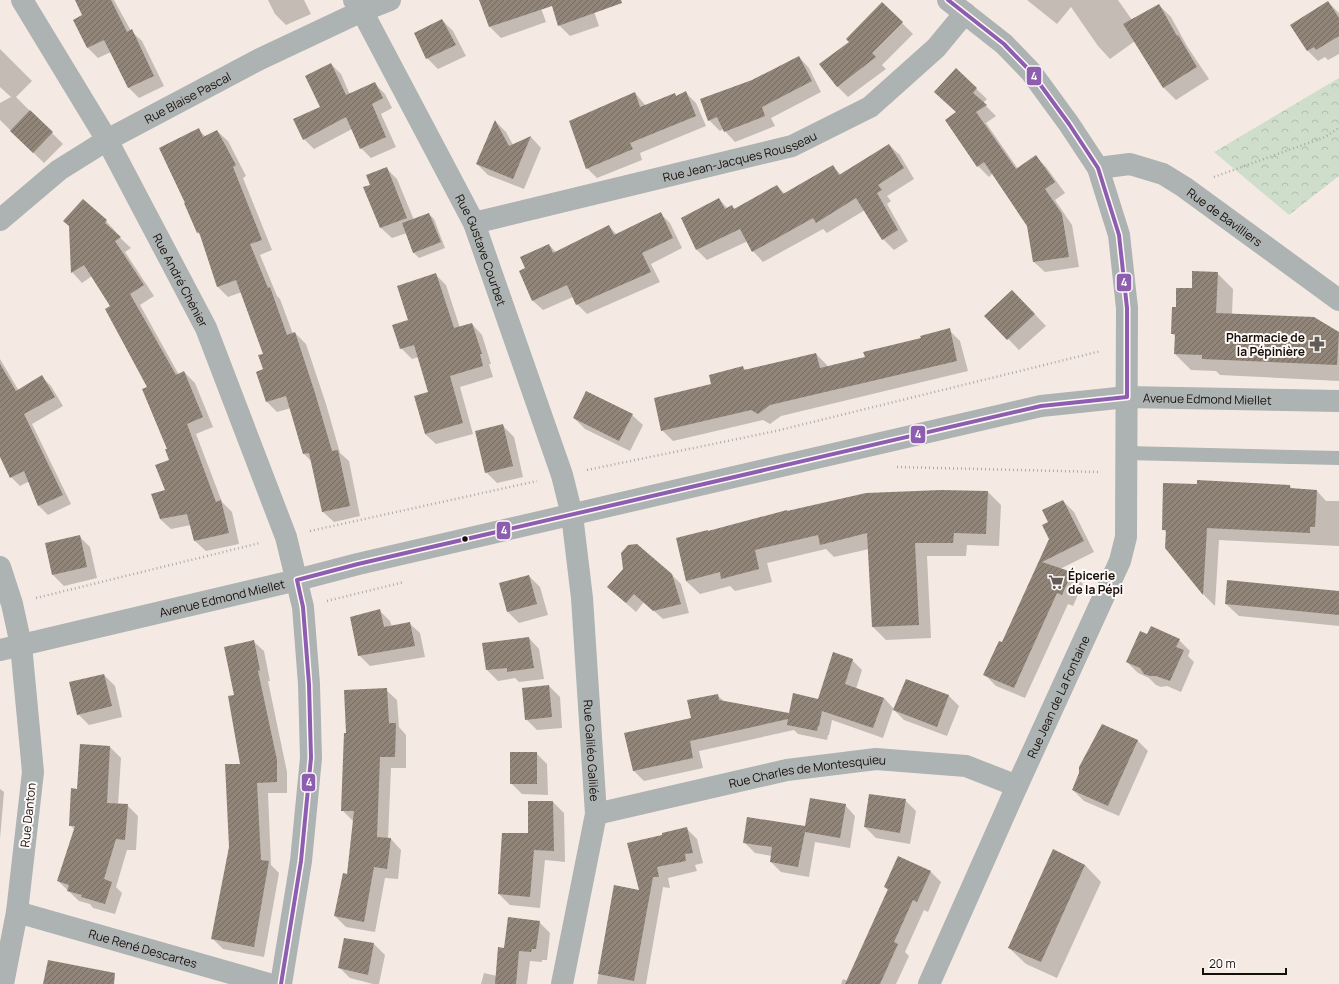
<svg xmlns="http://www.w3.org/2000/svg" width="1339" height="984" font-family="Manrope,sans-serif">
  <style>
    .park { fill: url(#park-crowns) }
    .shadow { fill: #0003 }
    .building { fill: url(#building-hatch) }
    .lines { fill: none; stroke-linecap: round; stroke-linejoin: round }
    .path { stroke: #aaaaa9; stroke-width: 2.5; stroke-dasharray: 1 3; stroke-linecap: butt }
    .service { stroke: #adb2b2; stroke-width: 14 }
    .minor { stroke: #adb2b2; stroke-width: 22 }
    .bus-1-casing { stroke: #fef9f7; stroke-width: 7 }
    .bus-1 { stroke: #8d5daf; stroke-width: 4 }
    .bus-dot { fill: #150f0a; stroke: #fef9f7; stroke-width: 1.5 }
    .labels { text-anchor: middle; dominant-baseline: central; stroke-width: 4; stroke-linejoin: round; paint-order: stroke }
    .street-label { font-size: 12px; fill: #150f0a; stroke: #fef9f7 }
    .poi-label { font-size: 12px; font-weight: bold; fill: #150f0a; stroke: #fef9f7; text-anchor: end }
    .line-badge { stroke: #fef9f7; stroke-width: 1.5 }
    .badge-label { font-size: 11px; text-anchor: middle; font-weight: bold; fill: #fff }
  </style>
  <defs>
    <pattern id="park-crowns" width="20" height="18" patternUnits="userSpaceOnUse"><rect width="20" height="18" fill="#cedeca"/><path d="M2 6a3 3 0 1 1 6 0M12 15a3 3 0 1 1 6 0" fill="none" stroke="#b0bdac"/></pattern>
    <pattern id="building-hatch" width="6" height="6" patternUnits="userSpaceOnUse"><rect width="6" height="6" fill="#908578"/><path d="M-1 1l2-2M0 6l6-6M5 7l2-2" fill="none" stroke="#746b61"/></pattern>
  </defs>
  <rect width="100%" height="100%" fill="#f5eae3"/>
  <path class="park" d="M1339 78V176L1289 215 1214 152Z"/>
  <path class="shadow" d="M76 0H114L131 31 142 41 164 86 139 98 129 88 111 52 98 58 88 48 74 20 83 16Z
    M268 0H304L311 14 286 25 275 14Z
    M538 0 546 22 501 38 490 27Z
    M551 0H590L599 26 570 36 559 25Z
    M1027 0H1118L1132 20 1159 5 1171 17 1187 46 1209 79 1176 100 1164 88 1135 41 1110 59 1098 46 1071 7 1057 24Z
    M1328 2 1339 13V54L1328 60 1325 57 1318 61 1307 50Z
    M882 3 913 34 882 65 886 69 848 97 837 86 850 42Z
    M442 20 453 31 466 56 438 69 427 58Z
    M0 49 32 81 16 97 63 144 44 163 0 120V103L11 97 0 87Z
    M799 57 809 68 821 92 771 118 775 126 735 142 723 129 720 131 709 120 752 81Z
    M331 64 341 74 350 95 375 84 385 94 392 108 381 114 396 147 371 158 361 148 352 129 314 149 304 139 321 108Z
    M956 70 987 99 983 103 996 116 986 123 1018 169 1036 157 1046 167 1065 193 1055 200 1072 225 1079 267 1045 272 1034 262 1028 225 993 173 989 177 978 166 946 120 957 113Z
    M635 93 646 106 674 94 677 97 686 93 696 103 706 126 640 153 642 160 597 178 587 168Z
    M495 121 506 132 513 145 531 137 541 148 524 189 488 175 477 164Z
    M199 130 206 137 217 131 228 141 246 176 243 178 272 250 260 255 277 296 280 299 293 334 295 333 306 344 326 404 340 453 349 461 360 516 334 522 323 512 312 462 304 454 291 408 277 412 267 402 264 354 242 292 228 297 218 287 202 237 198 233Z
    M889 145 900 155 914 179 887 196 891 201 887 204 908 241 894 250 883 239 865 210 827 233 823 229 763 262 753 251 748 241 707 260 697 250 682 218 719 199 728 209 732 207 735 209 777 186 785 194 833 166 841 175Z
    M386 168 397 179 414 220 429 214 434 219 445 248 419 258 414 253 407 233 392 238 381 228 371 185Z
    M660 213 670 223 682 248 651 264 660 282 587 314 577 304 573 297 543 310 533 301 526 269 549 245 556 252 609 226 617 235Z
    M106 221 116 232 115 233 131 248 125 252 154 296 140 305 179 375 184 372 195 383 213 427 196 434 222 502 232 512 239 544 206 551 195 541 191 525 171 529 160 519 171 461 168 449 148 388 111 306 92 276 82 283 72 272Z
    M1217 273 1233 289 1232 315 1338 333 1339 334V381L1220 375 1216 371 1191 370 1175 354 1176 337 1172 333 1177 308 1193 289Z
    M435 274 446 285 460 328 472 324 482 335 491 364H489L493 377 460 387 473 434 436 444 425 434 429 393 419 357 412 359 401 348 409 320Z
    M1023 302 1046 326 1019 350 986 316Z
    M949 330 960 341 968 371 781 416 770 424 763 420 673 441 662 430 712 385 743 368 746 370 816 354 827 365V367L866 358Z
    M0 359 19 391 42 377 51 386 63 406 32 424 71 504 48 515 39 506 30 481 20 486 11 477 0 455Z
    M632 415 643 425 630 451 585 429 574 418Z
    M503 426 514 437 523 477 497 483 486 472Z
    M1290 486 1293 490 1317 491 1326 501H1339V546L1219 540 1215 606 1204 595 1166 548 1167 533 1163 529Z
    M988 492 1001 505 999 546 967 545 966 556H927L931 638 886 640 873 627 869 549 834 557 826 549 767 563 772 582 735 591 730 586 700 594 686 581 677 539Z
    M1063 501 1074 512 1094 552 1060 569 1072 573 1083 584 1073 606 1068 604 1025 698 996 686 985 675 1002 643 1050 539Z
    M79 536 90 547 97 578 64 586 53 575 46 544Z
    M671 574 681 584 689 613 663 619 644 602 636 612 618 596Z
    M529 576 540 587 548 615 519 623 508 612 500 584Z
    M1339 592V626L1239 616 1226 604Z
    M380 611 390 621 392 627 409 623 420 633 425 657 370 666 359 655Z
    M1148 636 1179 640 1190 651 1188 656 1194 662 1181 692 1167 686 1161 687 1156 685 1149 678 1138 673 1127 662Z
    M529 638 539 649 544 679 519 682 515 678 498 681 487 670Z
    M253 641 264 651 270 681H268L287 772V793H268L271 865 279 873 264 957 223 949 212 938 230 847 241 765 235 696Z
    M852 660 862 670 856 689 884 698 894 709 906 680 949 696 959 706 947 736 904 720 893 709 883 738 832 720 829 735H828L827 740 798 734 794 730 699 751 703 768 644 781 634 771 625 734 692 718 717 695 725 702 790 714 819 700Z
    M104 675 115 686 122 717 89 725 78 714Z
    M549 686 560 697 562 728 537 730 526 719Z
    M386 690 397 700 399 727 406 735V768H391L388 839H391L401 850 398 879 385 878 375 932 346 927 335 916 348 875 354 822 342 810Z
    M1137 740 1148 751 1119 816 1084 801 1073 790Z
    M110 747 121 758 118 805H127L138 816 136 850H127L116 887 122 893 115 914 93 908 90 904 79 901 58 881 75 830 70 825 78 790Z
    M536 753 547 764 548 795 522 794 512 784Z
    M0 789 4 792 0 839Z
    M905 800 916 811 910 844 876 838 865 827Z
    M553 802 564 813 565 862 545 860 540 908 510 905 499 894 529 834Z
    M845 805 855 816 850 848 815 842 809 877 781 872 771 862 772 856 755 853 744 842 806 827Z
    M686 828 697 839 703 863 695 865 697 871 668 878 670 888 663 887 646 984H597L614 886 640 891 663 836Z
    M1053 851 1085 865 1101 882 1057 978 1026 964 1009 948Z
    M931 872 941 882 928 912 924 910 905 952 909 956 896 984H841L843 979 848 981 889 891 885 887Z
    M539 922 550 933 547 960H542V962L530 961 527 984H481L484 973 497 976 505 949Z
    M345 939 374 944 385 955 379 984H373L350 978 339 967Z"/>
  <path class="building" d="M75 0H111L127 32 132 29 154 76 128 88 104 40 87 48 73 20 82 15Z
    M479 0H621L622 3 558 26 552 6 489 27Z
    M1328 1 1339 18V36L1316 50 1314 47 1307 51 1290 25Z
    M882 2 903 22 872 53 876 57 837 87 819 64 849 42 846 39Z
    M1159 4 1177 36 1178 35 1197 67 1163 88 1123 24Z
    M442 19 456 45 426 59 414 33Z
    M799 56 812 81 762 107 765 116 724 132 717 117 708 121 700 99 752 80Z
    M331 63 346 95 375 82 383 98 372 104 386 137 360 149 346 117 303 140 293 119 320 107 305 76Z
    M956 68 977 88 973 93 987 105 976 112 1016 169 1036 155 1055 182 1045 189 1062 214 1069 257 1033 262 1027 226 984 162 977 167 945 120 956 112 934 92Z
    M686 91 696 116 630 143 633 149 586 169 569 121 635 92 640 107 675 93 676 96Z
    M30 110 53 132 33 153 10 131Z
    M495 120 509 146 531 136 513 179 476 164Z
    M199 128 203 137 217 130 236 165 233 167 262 240 250 244 268 288 270 287 287 335 295 332 315 393 332 451 338 450 350 506 322 512 309 453 303 454 286 396 266 402 256 372 263 369 258 355 263 354 236 280 217 287 199 232 197 233 184 203H185L159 148Z
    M889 144 904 168 878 185 882 190 877 193 898 230 882 240 856 198 816 223 813 218 752 252 740 229 696 250 681 218 719 198 725 209 732 205 734 209 777 185 783 194 833 165 839 175Z
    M387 167 407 218 380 228 363 187 370 185 366 175Z
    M83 199 107 220 105 223 121 237 115 241 144 285 130 294 176 375 184 371 203 417 187 424 216 502 221 500 229 533 194 541 187 514 160 519 151 494 165 490 155 465 169 460 165 449H167L142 389 147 387 105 309 110 306 84 265 71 273 69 226 63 221Z
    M661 212 673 238 642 253 651 272 576 305 567 285 532 301 519 271 525 268 520 257 549 244 553 253 609 225 614 235Z
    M429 213 441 242 413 253 402 223Z
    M1192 271 1218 272 1216 313 1314 317 1339 332 1337 365 1202 359V355L1174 354 1175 334H1171L1172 307H1176V288H1192Z
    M436 273 454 328 472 323 482 354H480L483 366 450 376 463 423 425 434 414 396 428 392 414 345 400 349 392 325 408 320 397 286Z
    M1012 290 1035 314 1007 340 984 316Z
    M950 328 957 361 770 405 758 414 751 410 661 431 654 398 711 384 709 375 743 366 744 370 816 353 820 368 865 357 863 352 921 338 920 336Z
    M0 364 16 391 42 375 55 397 24 414 63 495 38 506 24 471 10 478 0 457Z
    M586 391 633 414 619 441 573 418Z
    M503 424 513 466 485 473 475 431Z
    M1197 480 1290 485V488L1317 490 1315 527H1310V533L1207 528 1203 595 1165 548 1166 530H1162L1163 483 1197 484Z
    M941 490 988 491 986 534 954 533 953 543H915L919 625 872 627 867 533 820 545 818 535 755 550 759 569 721 579 720 572 686 581 676 538 708 530V531L787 510V511L866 493Z
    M1063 500 1084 541 1042 562 1072 572 1062 595 1057 593 1014 688 983 675 999 641 1002 642 1049 539 1042 525 1048 522 1042 510Z
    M80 535 87 567 52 575 45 543Z
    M637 544 672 574 681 604 653 611 634 594 626 603 607 587 623 569 621 553 628 545Z
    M529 575 537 604 507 612 499 583Z
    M1227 580 1339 591V615L1225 604Z
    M380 609 384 627 410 622 415 646 358 656 350 617Z
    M1151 626 1180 639 1176 647 1184 650 1170 681 1156 676H1150L1144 674 1140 668 1126 662 1140 631 1147 634Z
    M529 637 534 668 507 672V668L486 670 482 643Z
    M254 640 260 670 258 671 277 760V782L257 783 261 860 269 861 254 947 211 939 229 847 225 764H240L228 696 234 695 224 647Z
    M833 652 853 659 845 684 884 698 873 728 822 711 819 726H818L817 731 787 725 788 719 690 741 693 758 633 771 624 733 691 718 687 700 718 694 719 700 789 713 793 693 818 699Z
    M104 674 112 706 77 715 69 682Z
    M906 679 949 695 937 727 893 710Z
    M549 685 552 717 525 720 522 688Z
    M387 688 389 723H396L395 757H380L377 837 391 838 387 869 374 867 364 922 334 916 343 873 347 874 354 811H341L344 733H346L344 690Z
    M1102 724 1138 740 1108 806 1072 790 1079 773V767Z
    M80 744 110 746 107 803 128 804 125 840 116 839 104 879 112 882 105 904 81 897 82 895 67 891 69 885 57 881 75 826H69L71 788 77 789Z
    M510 752H537V784H510Z
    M869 794 906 799 900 833 864 827Z
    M810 798 846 804 840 838 805 832 798 867 770 862 772 847 743 843 747 817 805 826Z
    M528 801H553L554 851 534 850 530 897 498 894 502 833H528Z
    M687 827 693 853 685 854 686 861 657 867 659 877H653L634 981 598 974 614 885 639 890 627 843 662 835V833Z
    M1053 849 1085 865 1041 962 1008 948Z
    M898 856 931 871 917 902 913 900 894 942 898 944 880 984H845L888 889 884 887Z
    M508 917 540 921 536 949H532L531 952 519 951 516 984H495L498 947 504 948Z
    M344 938 374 943 368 975 338 968Z
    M48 960 115 973 114 984H43Z"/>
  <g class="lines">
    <path class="path" d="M1214 177 1325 137 1339 128
      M897 467 1100 472
      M587 470 776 431 1101 351
      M310 531 537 481
      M36 598 260 543
      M327 601 404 582"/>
    <path class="service" d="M1126 453 1339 458"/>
    <g class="minor">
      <path id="s1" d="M22 0 107 140 206 328 286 537 303 607 309 684 311 758 301 861 281 984"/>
      <path id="s2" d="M354 0 362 11 474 223 562 475 572 515 582 598 596 814 562 984"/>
      <path id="s3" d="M1098 168 1130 164 1163 174 1184 187 1339 300"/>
      <path id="s4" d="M0 220 59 170 107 140 260 59 362 11 390 0"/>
      <path id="s5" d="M474 223 792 146 870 107 936 48 965 13"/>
      <path d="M0 567 12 604 21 645 33 772 17 912 3 984"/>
      <path id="s6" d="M0 650 297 580 358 564 1041 406 1127 397 1339 401"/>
      <path id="s7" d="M596 814 787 770 876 759 966 766 1017 786"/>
      <path id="s8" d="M17 912 269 984"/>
      <path id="s9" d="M929 984 1017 786 1120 561 1126 537 1127 308 1119 235 1098 168 1069 124 1031 72 1004 44 948 0"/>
    </g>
    <g class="bus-1-casing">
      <path id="bus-1" d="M948 0 1004 44 1031 72 1069 124 1098 168 1119 235 1127 308V397
        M297 580 358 564 1041 406 1127 397
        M281 984 301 861 311 758 309 684 303 607 297 580"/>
    </g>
    <use href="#bus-1" class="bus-1"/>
  </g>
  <defs>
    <g id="pharmacy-bare" transform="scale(1.2)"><path d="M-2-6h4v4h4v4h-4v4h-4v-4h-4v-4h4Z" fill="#635c56" stroke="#fef9f7" stroke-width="2.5" paint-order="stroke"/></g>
    <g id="supermarket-bare" transform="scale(1.2)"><path d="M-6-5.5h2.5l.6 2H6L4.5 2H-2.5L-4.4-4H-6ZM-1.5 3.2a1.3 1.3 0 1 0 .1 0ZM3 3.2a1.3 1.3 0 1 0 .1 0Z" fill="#635c56" stroke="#fef9f7" stroke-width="2.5" paint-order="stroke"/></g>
  </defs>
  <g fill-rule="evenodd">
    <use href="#pharmacy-bare" x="1317" y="344"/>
    <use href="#supermarket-bare" x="1056" y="582"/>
  </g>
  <circle class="bus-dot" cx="465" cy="539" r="3.5"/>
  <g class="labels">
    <g class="street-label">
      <text stroke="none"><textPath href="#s4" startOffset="225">Rue Blaise Pascal</textPath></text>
      <text stroke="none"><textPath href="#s5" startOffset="274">Rue Jean-Jacques Rousseau</textPath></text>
      <text stroke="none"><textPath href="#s3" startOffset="142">Rue de Bavilliers</textPath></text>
      <text stroke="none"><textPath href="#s2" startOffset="281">Rue Gustave Courbet</textPath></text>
      <text stroke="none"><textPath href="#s1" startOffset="322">Rue André Chénier</textPath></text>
      <text stroke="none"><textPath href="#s6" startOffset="1236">Avenue Edmond Miellet</textPath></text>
      <text stroke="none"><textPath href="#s6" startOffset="228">Avenue Edmond Miellet</textPath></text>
      <text stroke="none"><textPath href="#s9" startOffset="315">Rue Jean de La Fontaine</textPath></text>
      <text stroke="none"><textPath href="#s2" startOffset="798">Rue Galiléo Galilée</textPath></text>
      <text stroke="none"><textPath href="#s7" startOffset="216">Rue Charles de Montesquieu</textPath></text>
      <text transform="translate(28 815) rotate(-84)">Rue Danton</text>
      <text stroke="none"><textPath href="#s8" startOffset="131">Rue René Descartes</textPath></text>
    </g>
    <g class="poi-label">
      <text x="1305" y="337">Pharmacie de<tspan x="1305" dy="14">la Pépinière</tspan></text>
      <text x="1068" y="575" text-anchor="start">Épicerie<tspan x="1068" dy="14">de la Pépi</tspan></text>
    </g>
  </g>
  <g class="line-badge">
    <rect x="1026" y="66" width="16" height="20" rx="4" fill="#8d5daf"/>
    <rect x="1116" y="273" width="16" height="19" rx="4" fill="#8d5daf"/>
    <rect x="910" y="425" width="16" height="19" rx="4" fill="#8d5daf"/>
    <rect x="496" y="521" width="15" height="19" rx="4" fill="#8d5daf"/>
    <rect x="301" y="773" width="15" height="19" rx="4" fill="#8d5daf"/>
  </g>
  <g class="badge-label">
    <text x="1034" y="80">4</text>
    <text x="1124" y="286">4</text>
    <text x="918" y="438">4</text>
    <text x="504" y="534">4</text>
    <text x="309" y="786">4</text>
  </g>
  <path d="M1203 968v6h83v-6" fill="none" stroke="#150f0a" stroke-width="2"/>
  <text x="1209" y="968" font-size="12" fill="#150f0a" stroke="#fef9f7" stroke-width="3" paint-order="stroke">20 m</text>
</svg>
